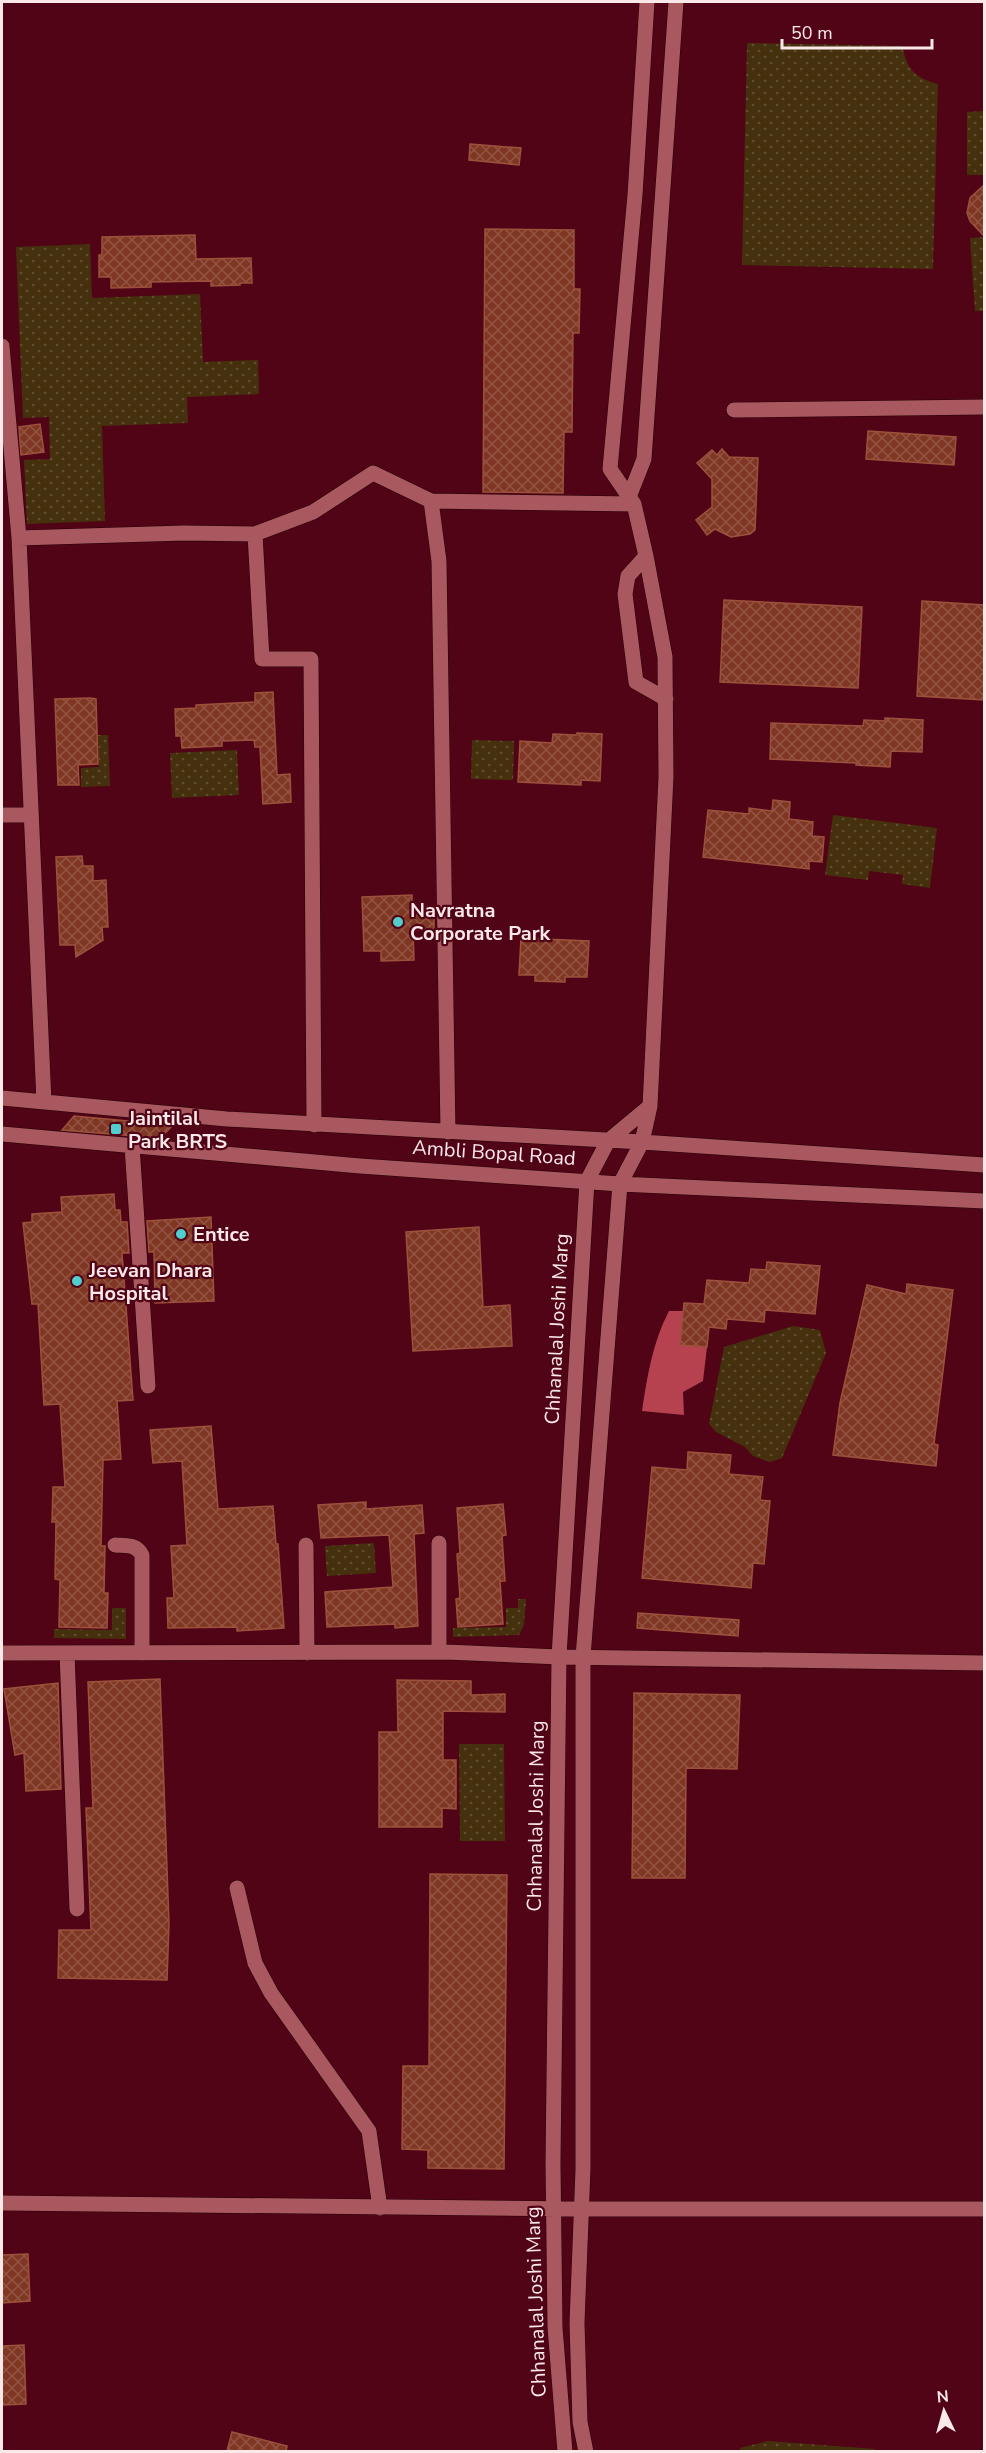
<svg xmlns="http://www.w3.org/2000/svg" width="986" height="2453" font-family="'Nunito Sans',sans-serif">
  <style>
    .grass { fill: url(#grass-dots) }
    .water { fill: #b64250 }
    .building { fill: url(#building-cross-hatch); stroke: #9d513d; stroke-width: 1.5 }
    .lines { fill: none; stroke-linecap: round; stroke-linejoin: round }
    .minor-casing { stroke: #260207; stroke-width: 16 }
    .minor { stroke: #a8585e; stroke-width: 15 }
    .poi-dot { fill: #52cdce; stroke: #500415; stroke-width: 2 }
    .labels { text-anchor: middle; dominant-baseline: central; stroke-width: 4.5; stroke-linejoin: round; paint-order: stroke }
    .poi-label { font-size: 20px; font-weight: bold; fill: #fbe8e8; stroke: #500415; text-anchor: start }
    .street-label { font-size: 20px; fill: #fbe8e8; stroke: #500415 }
  </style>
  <defs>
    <pattern id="grass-dots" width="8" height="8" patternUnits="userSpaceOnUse" patternTransform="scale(1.5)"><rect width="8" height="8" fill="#45300e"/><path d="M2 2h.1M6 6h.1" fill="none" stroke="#614e31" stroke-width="1.8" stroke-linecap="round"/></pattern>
    <pattern id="building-cross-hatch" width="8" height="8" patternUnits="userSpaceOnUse" patternTransform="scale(1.5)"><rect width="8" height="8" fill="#7f3723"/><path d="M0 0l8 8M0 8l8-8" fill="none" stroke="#925443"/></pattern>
  </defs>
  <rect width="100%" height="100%" fill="#500415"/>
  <path class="grass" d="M747 43 902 46C908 71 914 77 938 84L933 269 742 265Z
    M984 111V175H967V112Z
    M984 237V311H975L970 238Z
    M90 244 92 298 200 294 203 362 258 360 259 394 187 397 188 423 102 426 105 521 27 524 24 460 50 459 49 417 23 418 16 247Z
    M98 735H108L110 786 81 787V768L99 767Z
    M472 740 514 741 513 780 471 779Z
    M237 750 239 795 172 798 170 753Z
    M833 815 937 828 930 888 902 884 903 875 869 871 868 880 825 875Z
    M793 1326 820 1330 826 1353 782 1458 770 1462 753 1456 745 1447 716 1432 709 1424 724 1347Z
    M374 1543 376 1573 327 1576 325 1546Z
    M518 1599H526L524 1625 519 1635 453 1637V1628L506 1627V1608H518Z
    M112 1608H126V1639L54 1638V1629L112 1630Z
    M459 1744H504L505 1841H460Z
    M768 2441 875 2449 876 2451H741L740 2448Z"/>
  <path class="water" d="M669 1311H683L680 1345 707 1347 703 1381 683 1392 684 1415 642 1411C647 1377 653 1341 669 1311Z"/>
  <path class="building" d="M470 144 521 148 519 165 469 160Z
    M984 185V236L970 221 967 213 970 198Z
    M485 229 574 230V289H580L579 333H573L572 432H564L563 493 483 492Z
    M195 235 196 259 251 258 252 283H240V285L211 286V281L151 282V287L111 288V277H99V255H102V237Z
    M40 424 44 452 21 455 19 427Z
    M868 431 956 437 954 465 866 459Z
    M722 449 729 457 758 458 755 530 750 534 731 537 715 529 707 535 696 520 712 507V479L697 463 712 450 717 455Z
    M724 600 862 607 858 688 720 682Z
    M922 601 984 605V700L917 696Z
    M273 692 277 775 290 774 291 802 263 804 260 747H255L254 740 222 741V746L182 748 181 736H176L175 709 196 708V705L255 702V693Z
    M90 698 96 699 98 764 78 765 79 785H58L55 699Z
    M885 718 923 720 922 752 891 751 890 767 856 765V763L770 759 771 723 863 726 864 720 885 721Z
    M577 733 602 734 600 781 581 780V785L518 782 520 741 552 743 553 734 576 735Z
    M773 800 790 802 789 819 813 822 812 836 824 837 822 862 809 861V869L703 857 708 810 749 814V808L772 811Z
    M82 856 83 866H93V881L106 880 108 927H102L103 940 76 957 75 945H60L56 857Z
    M412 895V914H434V929L413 930 414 960 381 961V951H364L362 897Z
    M521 938 589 941 587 977H565V982L535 981V975H519Z
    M74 1116 173 1125 160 1138 62 1130Z
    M114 1194 115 1210H120L121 1222H127L129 1253H122L133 1400 117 1401 121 1459 103 1460 101 1546H105L104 1593H108L107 1628 59 1627 60 1580 55 1579 56 1522H52L53 1487H65L60 1404 44 1405 38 1304H32L23 1223 32 1222V1214L62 1212 61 1197Z
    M211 1217 214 1301 155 1303 154 1252H149L147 1221Z
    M479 1227 483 1307 510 1305 512 1346 413 1351 406 1232Z
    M767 1262 820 1266 815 1314 765 1310 764 1322 727 1319 726 1329 709 1327 707 1347 680 1345 684 1303 704 1304 707 1280 749 1283 751 1269 766 1270Z
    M907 1284 953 1290 934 1444 938 1445 936 1466 833 1455 840 1403 867 1285 906 1294Z
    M211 1426 218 1509 273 1506 276 1544H278L284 1628 237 1631V1627L168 1628 167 1598H174L171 1546 187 1545 182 1461 153 1463 150 1430Z
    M688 1452 731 1455 729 1474 763 1477 760 1500 770 1501 764 1564 753 1563 751 1588 642 1578 652 1467 687 1470Z
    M366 1502V1509L422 1505 424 1533 414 1534 418 1626 395 1628V1624L327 1627 325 1592 393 1587 389 1535 321 1538 318 1505Z
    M503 1504 506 1535 502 1536 505 1581H500L503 1624 458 1627 456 1599 460 1598 457 1554 460 1553 457 1508Z
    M638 1613 739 1620 738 1636 637 1628Z
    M160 1679 169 1923 167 1980 58 1978 59 1930H91L86 1808H93L88 1682Z
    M397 1680 471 1681V1695L505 1694V1712L443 1711V1760H456V1809L442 1808V1827H379V1732H398Z
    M58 1683 61 1789 26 1791 24 1753 15 1755 4 1689Z
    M634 1693 740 1695 737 1769 686 1768 685 1878H632Z
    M430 1874 507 1875 504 2169 428 2168V2150L402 2149 403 2066H429Z
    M28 2254 30 2301 2 2303V2255Z
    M24 2345 26 2404 2 2405V2346Z
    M232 2432 287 2446 286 2451H227Z"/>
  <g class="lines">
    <g class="minor-casing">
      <path id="minor" d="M2 346 19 538 184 533 255 534 313 512 373 473 431 501 634 504
        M734 410 984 407
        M629 497 644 459 676 2
        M431 501 439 561 448 1132
        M255 534 262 659H311L314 1125
        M19 538 44 1102
        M646 556 628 576 625 594 636 682 666 699
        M2 815H30
        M2 1098 227 1119 642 1142 984 1165
        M2 1134 360 1166 620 1184 984 1201
        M132 1146 148 1386
        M439 1543V1652
        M115 1545C127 1546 136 1544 142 1555V1653
        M306 1545 307 1653
        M2 1653 446 1652 559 1657 984 1663
        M67 1653 77 1909
        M237 1888 255 1963 271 1993 369 2131 380 2208
        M2 2203 581 2209H984
        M565 2452 555 2327 553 2163 559 1657 587 1181 608 1141 650 1106
        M586 2452 580 2422 577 2323 583 2169V1657L620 1184 642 1142 650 1106 666 777 665 657 646 556 634 504 610 469 635 195 647 2"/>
    </g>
    <use href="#minor" class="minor"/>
  </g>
  <g class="poi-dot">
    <circle cx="398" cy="922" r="6"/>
    <rect x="110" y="1123" width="12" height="12" rx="3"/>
    <circle cx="181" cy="1234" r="6"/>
    <circle cx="77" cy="1281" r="6"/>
  </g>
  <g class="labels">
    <g class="poi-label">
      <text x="410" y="910">Navratna<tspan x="410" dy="23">Corporate Park</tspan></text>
      <text x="128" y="1118">Jaintilal<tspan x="128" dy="23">Park BRTS</tspan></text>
      <text x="193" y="1234">Entice</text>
      <text x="89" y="1270">Jeevan Dhara<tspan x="89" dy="23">Hospital</tspan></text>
    </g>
    <g class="street-label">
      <text transform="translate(494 1153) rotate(4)">Ambli Bopal Road</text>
      <text transform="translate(557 1329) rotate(-87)">Chhanalal Joshi Marg</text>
      <text transform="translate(536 1816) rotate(-89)">Chhanalal Joshi Marg</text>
      <text transform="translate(536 2302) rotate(-92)">Chhanalal Joshi Marg</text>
    </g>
  </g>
  <rect width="986" height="2453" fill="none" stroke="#fbe8e8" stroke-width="6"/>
  <g transform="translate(944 2411) rotate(355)" stroke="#500415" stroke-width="4.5" paint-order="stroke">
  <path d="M0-4.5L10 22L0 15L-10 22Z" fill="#fbe8e8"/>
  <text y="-9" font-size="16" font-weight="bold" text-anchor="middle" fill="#fbe8e8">N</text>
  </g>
  <path d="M782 39v9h150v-9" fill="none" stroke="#fbe8e8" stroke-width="3"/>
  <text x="791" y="39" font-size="18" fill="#fbe8e8" stroke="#500415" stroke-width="4.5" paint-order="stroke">50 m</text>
</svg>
